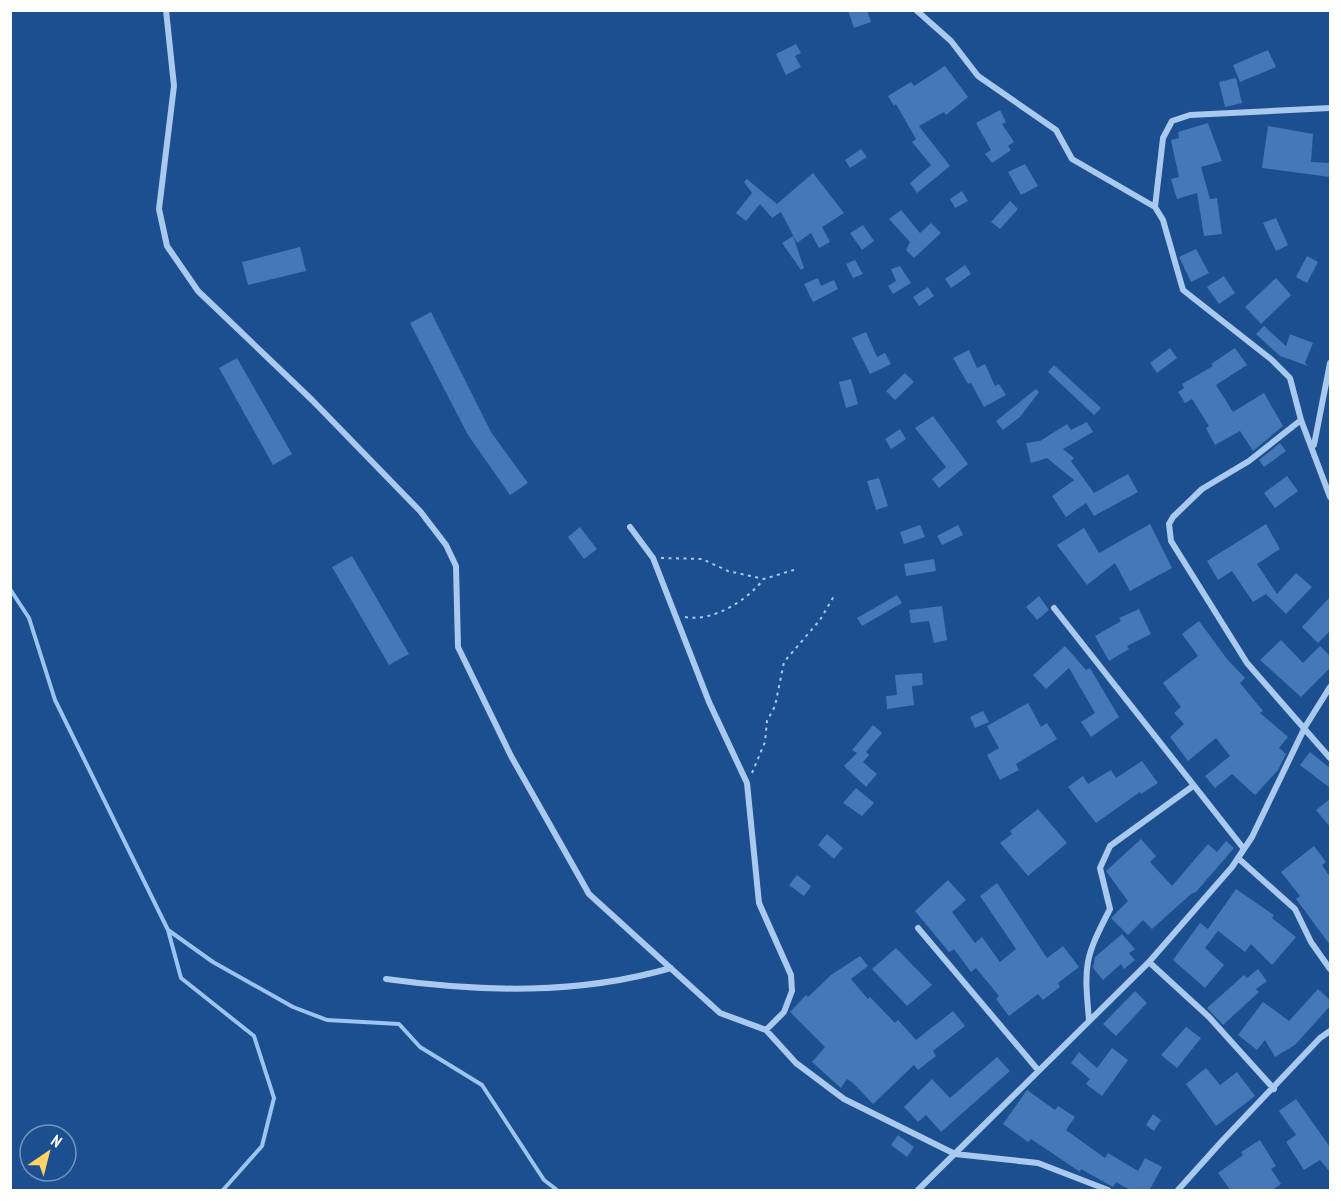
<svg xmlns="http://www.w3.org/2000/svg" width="1341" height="1201" font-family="'PT Sans Narrow',sans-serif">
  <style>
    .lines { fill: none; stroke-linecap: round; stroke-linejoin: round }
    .stream { stroke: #9cc4f0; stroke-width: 4 }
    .building { fill: #4478b7 }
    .path { stroke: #a9c9ee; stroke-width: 2; stroke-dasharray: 3 4.5; stroke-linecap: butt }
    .minor { stroke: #a9c9ee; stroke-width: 6 }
  </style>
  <rect width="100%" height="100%" fill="#1b4f8f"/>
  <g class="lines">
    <path class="stream" d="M10 589 29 618 55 700 168 930 213 962 293 1007 327 1020 399 1024 420 1047 482 1085 544 1180 557 1190
      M168 930 181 978 254 1036 274 1098 262 1146 223 1190"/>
  </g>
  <path class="building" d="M848 10H867L871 22 854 28Z
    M796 44 801 53 795 56 801 67 786 75 776 54Z
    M1268 50 1276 67 1240 82 1233 65Z
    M945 66 968 97 946 115 944 112 919 126 950 166 917 193 910 183 931 165 912 142 916 139 896 104 894 106 888 96 911 82 914 86Z
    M1236 78 1242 103 1225 107 1219 82Z
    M1000 110 1006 122 1002 124 1014 142 1008 146 1011 150 992 163 985 154 991 150 976 123Z
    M1208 123 1222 161 1201 167 1210 199 1217 198 1222 234 1204 236 1197 193 1177 199 1171 179 1179 177 1171 140 1179 138 1178 132Z
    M1268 126 1313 134 1311 162 1330 163V177L1262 168Z
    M861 149 867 157 850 168 845 160Z
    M1025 164 1038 186 1021 195 1008 172Z
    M813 173 844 213 822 227 830 242 819 248 811 233 797 243 781 212 772 218 760 204 746 221 736 213 752 193 744 182 747 179 777 204Z
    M962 191 968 201 955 208 950 199Z
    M1010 201 1018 209 1000 229 991 222Z
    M901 210 920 233 931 223 941 233 914 258 906 250 910 242 889 219Z
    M1276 218 1288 245 1276 251 1263 223Z
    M863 225 874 241 862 250 850 233Z
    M793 236 804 268 801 270 782 243Z
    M300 247 306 271 248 285 242 262Z
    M1196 249 1209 273 1191 282 1179 257Z
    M1307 256 1318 262 1307 283 1296 277Z
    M855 260 863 274 853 278 846 264Z
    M965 265 971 274 951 288 945 279Z
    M900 266 911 283 893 294 888 286 896 281 891 269Z
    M1224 276 1235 293 1219 304 1207 287Z
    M818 278 821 286 834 280 838 289 813 302 804 284Z
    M1276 278 1291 295 1261 324 1245 307Z
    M928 287 934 296 919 306 913 297Z
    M431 312 491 432 528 483 510 495 468 435 410 323Z
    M1264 326 1286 346 1290 334 1313 343 1305 363 1308 366 1280 356 1256 334Z
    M866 332 877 357 885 353 891 364 870 374 852 338Z
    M1170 348 1177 358 1157 373 1150 363Z
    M1235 348 1247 365 1216 385 1233 412 1264 393 1283 426 1253 451 1240 431 1215 445 1206 428 1209 426 1192 399 1185 403 1178 392 1184 388 1182 384 1213 366 1211 364Z
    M969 350 977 368 985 364 995 386 999 384 1006 395 984 407 971 383 968 384 953 358Z
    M237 358 292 454 273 465 219 368Z
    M1054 365 1101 408 1094 415 1048 372Z
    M905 373 914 382 895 400 886 391Z
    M851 379 858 404 846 408 839 382Z
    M1036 389 1039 392 1020 417 1003 430 996 421Z
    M933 416 968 464 939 488 932 479 946 467 915 428Z
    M1087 422 1093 432 1063 449 1074 458 1071 461 1094 493 1128 474 1138 492 1094 516 1086 503 1066 517 1052 496 1074 480 1047 458 1031 463 1026 443 1040 441 1067 424 1071 430Z
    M900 429 906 439 891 449 885 439Z
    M1280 443 1286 451 1264 467 1259 460Z
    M1287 476 1298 491 1275 508 1264 493Z
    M879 478 888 506 876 510 867 481Z
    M1150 524 1172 568 1130 591 1115 563 1087 585 1057 545 1084 528 1099 553Z
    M1266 524 1280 549 1257 564 1277 594 1296 573 1312 587 1286 614 1266 594 1253 602 1232 571 1218 580 1207 561Z
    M920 525 925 537 904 544 900 532Z
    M958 525 963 535 942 545 937 536Z
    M580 527 597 549 584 559 568 537Z
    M352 556 409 654 389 665 332 567Z
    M934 559 936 571 906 576 904 564Z
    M897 595 902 603 862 626 857 618Z
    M1039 596 1049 610 1037 620 1026 607Z
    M1330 597V631L1318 643 1302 627Z
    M942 606 947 640 934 643 929 621 911 623 909 610Z
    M1139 609 1151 634 1127 646 1129 649 1109 661 1095 636 1121 621 1119 618Z
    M1199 621 1227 659 1245 678 1240 683 1263 711 1260 713 1288 737 1279 748 1286 754 1278 770 1255 795 1232 774 1215 788 1205 776 1230 756 1216 738 1188 761 1170 737 1184 724 1174 713 1181 707 1163 683 1198 656 1182 634Z
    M1281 640 1303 663 1320 646 1330 656V668L1301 697 1260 660Z
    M1065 646 1086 670 1090 668 1119 717 1091 737 1081 722 1095 713 1069 668 1046 689 1033 675Z
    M922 673 923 685 912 686 914 705 887 709 886 696 897 695 895 675Z
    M1028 703 1041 727 1047 723 1057 739 1016 764 1019 770 1000 780 987 755 999 748 987 726Z
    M983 711 989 722 975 728 970 717Z
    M873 725 882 733 866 752 869 755 863 762 877 774 866 787 844 766 857 753 852 750Z
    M1310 752 1330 768V788L1300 765Z
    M1142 761 1158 783 1141 794 1140 792 1096 823 1068 787 1083 776 1088 784 1111 770 1116 778Z
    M856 788 874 803 862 816 843 803Z
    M1330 799V827L1316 810Z
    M1038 809 1067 843 1028 876 1000 843 1012 834 1010 831Z
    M827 834 843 848 834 859 818 845Z
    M1141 839 1156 856 1150 862 1172 886 1208 844 1217 852 1226 841 1234 848 1196 892 1191 894 1152 929 1143 920 1128 935 1111 918 1128 901 1106 871Z
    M1314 846 1326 862 1322 865 1330 877V945L1296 899 1300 896 1281 872Z
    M797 875 811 886 804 896 789 885Z
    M948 880 966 900 952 912 975 943 982 937 1000 962 1016 949 980 896 997 883 1047 958 1063 946 1079 967 1058 983 1060 987 1043 1000 1038 994 1009 1016 996 999 999 996 976 968 971 972 954 949 949 952 915 911Z
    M1236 889 1274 915 1272 918 1296 937 1272 965 1251 944 1245 952 1218 931 1205 948 1224 965 1205 988 1173 960 1200 923 1208 929Z
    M1122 934 1135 949 1129 953 1135 960 1124 969 1121 964 1103 980 1093 968 1095 957Z
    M896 948 932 985 907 1006 872 969Z
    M860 956 868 966 851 979 868 999 870 997 895 1023 898 1020 916 1040 953 1011 965 1026 933 1051 936 1056 918 1070 914 1065 873 1104 853 1083 847 1079 841 1088 812 1062 825 1047 790 1012 806 995 808 997 831 975Z
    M1258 969 1267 981 1256 989 1259 992 1223 1025 1207 1008 1244 975 1247 978Z
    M1318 989 1330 1000V1006L1295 1045 1275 1057 1265 1040 1257 1050 1238 1035 1263 1002 1289 1021Z
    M1135 991 1147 1003 1116 1036 1103 1024Z
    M1186 1027 1201 1038 1177 1068 1161 1055Z
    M1112 1048 1128 1060 1102 1096 1086 1084 1090 1079 1071 1063 1079 1052 1097 1068Z
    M997 1057 1010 1071 941 1132 926 1115 918 1122 904 1107 932 1079 950 1098Z
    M1206 1068 1220 1085 1237 1072 1255 1096 1216 1126 1186 1084Z
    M1027 1090 1055 1110 1058 1106 1075 1117 1066 1130 1105 1158 1108 1153 1138 1171 1145 1158 1162 1167 1149 1191H1132L1116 1182 1113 1187 1081 1169 1080 1172 1031 1139 1028 1142 1003 1124Z
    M1296 1099 1330 1147V1172L1320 1160 1304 1170 1286 1142 1296 1135 1279 1111Z
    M1153 1114 1161 1120 1154 1131 1146 1125Z
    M898 1135 914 1147 907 1157 891 1145Z
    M1260 1140 1276 1166 1271 1169 1281 1184 1271 1191H1231L1218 1173 1243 1155 1241 1152Z"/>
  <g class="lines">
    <path class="path" d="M661 558 702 559 728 571 764 579 797 569
      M685 617C713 622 746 601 763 580
      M752 773 765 742 767 721 775 706 784 662 820 620 834 596"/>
    <path class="minor" d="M166 10 174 86 159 209 167 246 198 291 312 400 420 511 446 545 456 566 458 647 511 756 589 894 720 1013 766 1030 796 1063 844 1099 955 1154 1038 1163 1108 1190
      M916 10 951 41 978 76 1056 130 1072 159 1155 207 1163 220 1183 290 1272 360 1290 378 1301 420 1330 497
      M1155 207 1163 138 1172 121 1190 115 1330 108
      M1301 420 1249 461 1202 489 1173 517 1169 524 1171 541 1247 663 1330 758
      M1314 445 1330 363
      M630 527 653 558 709 702 747 783 759 903 791 975 792 991 784 1012 766 1030
      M1054 608 1244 849
      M1238 858 1295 909 1311 942 1330 969
      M918 928 1038 1070
      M1149 962 1209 1017 1274 1089
      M386 979C481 992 578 995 671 968
      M1089 1020C1084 965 1084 959 1110 909L1100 868 1110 846 1193 786
      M918 1190 1149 962 1232 867 1252 837 1305 727 1330 687
      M1178 1190 1222 1141 1320 1038 1330 1031"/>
  </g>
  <rect width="1341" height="1201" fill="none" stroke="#ffffff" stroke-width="24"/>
  <g transform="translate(48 1153) rotate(35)"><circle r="28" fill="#1b4f8f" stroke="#7695bc" stroke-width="1.5"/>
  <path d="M0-4.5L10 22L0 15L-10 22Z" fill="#ffd166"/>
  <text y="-9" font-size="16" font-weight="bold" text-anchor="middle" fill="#ffffff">N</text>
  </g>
</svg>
